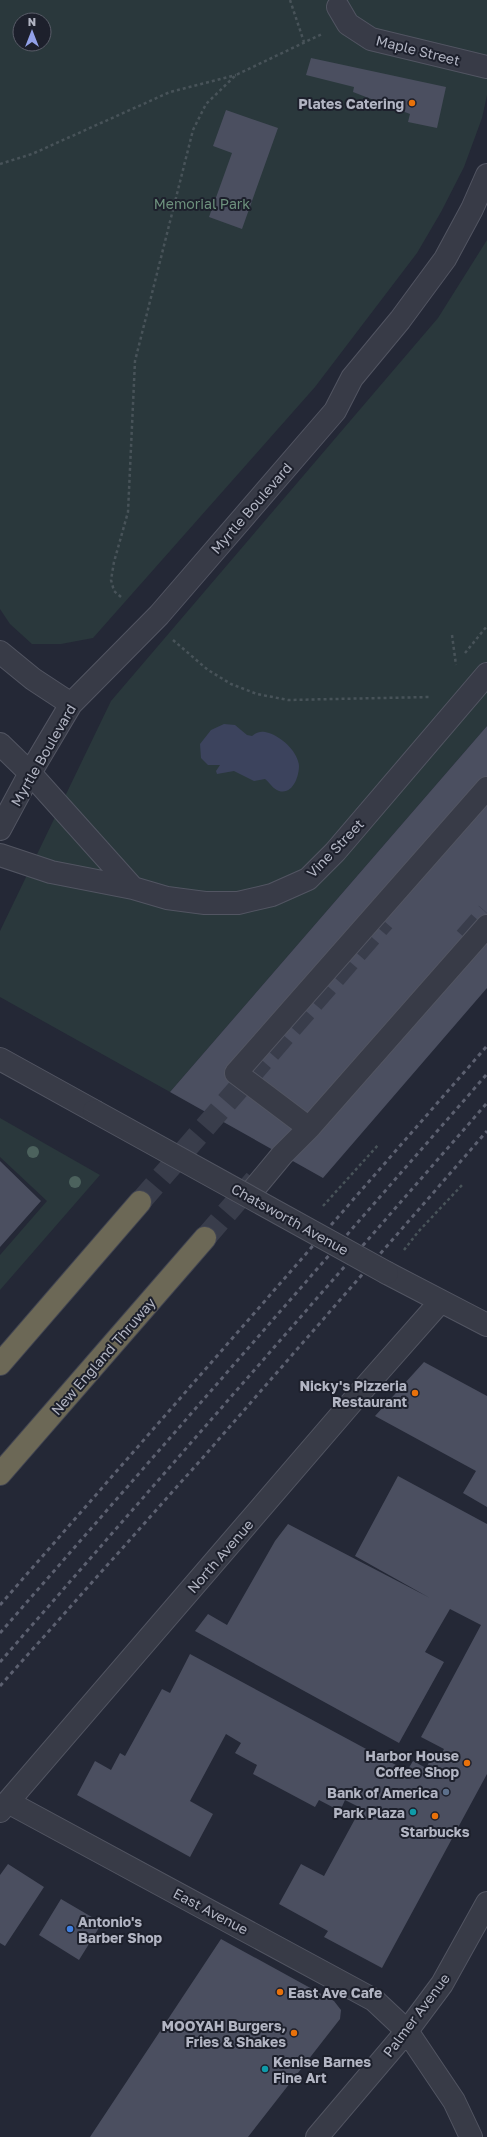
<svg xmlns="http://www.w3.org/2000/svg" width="487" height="2137" font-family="'Golos Text',sans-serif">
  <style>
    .green { fill: #2a383c; fill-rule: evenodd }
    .water { fill: #3c435d }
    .building { fill: #4b4f60 }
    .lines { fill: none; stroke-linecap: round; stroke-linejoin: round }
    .highway-tunnel { stroke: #393d4b; stroke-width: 22; stroke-dasharray: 22 11; stroke-linecap: butt }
    .minor-casing { stroke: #525562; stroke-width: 24 }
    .highway-casing { stroke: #424552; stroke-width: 24 }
    .path { stroke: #485359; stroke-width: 2.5; stroke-dasharray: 3 3; stroke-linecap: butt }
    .minor { stroke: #383b47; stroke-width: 22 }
    .highway { stroke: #6c6856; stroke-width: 22 }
    .rail { stroke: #5c6070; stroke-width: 3; stroke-dasharray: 4 4; stroke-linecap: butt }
    .minor-bridge-casing { stroke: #525562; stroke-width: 24; stroke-linecap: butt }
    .minor-bridge { stroke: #383b47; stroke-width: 22 }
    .tree { fill: #4c625d }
    .food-dot { fill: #e8710a; stroke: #1d202c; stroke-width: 1.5 }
    .service-dot { fill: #5c6f8a; stroke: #1d202c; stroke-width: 1.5 }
    .culture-dot { fill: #0f9aa8; stroke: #1d202c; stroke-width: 1.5 }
    .shop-dot { fill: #3f7fe0; stroke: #1d202c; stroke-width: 1.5 }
    .labels { text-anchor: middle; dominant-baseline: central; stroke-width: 4; stroke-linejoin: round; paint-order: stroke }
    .street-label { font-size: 14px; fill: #b2b5c3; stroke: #1d202c }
    .poi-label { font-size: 14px; font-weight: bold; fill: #b2b5c3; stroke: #1d202c; text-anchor: end }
    .park-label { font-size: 14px; fill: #6d917d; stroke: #1d202c }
  </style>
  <rect width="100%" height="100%" fill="#242836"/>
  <path class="green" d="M0 0H487V95L482 118 464 167 441 212 417 253 315 387 93 638 61 644H32L10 624 0 609ZM20 20H44V44H20Z
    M487 240V726L170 1092 0 997V931L111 701 438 318Z
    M0 1118 100 1175 0 1290V1255L47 1201 0 1157Z"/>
  <path class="water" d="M224 724 235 725 247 735 252 736C258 731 262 731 269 733 281 737 298 751 299 766 299 776 293 795 279 791 273 789 270 783 265 779L254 781 234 771 217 774 216 771 220 765H208L201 758 200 744 211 730Z"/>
  <path class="building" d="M311 58 446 87 437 128 408 122 410 114 353 92 354 87 306 75Z
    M226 110 278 128 242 229 209 217 232 153 213 146Z
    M487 726V988L323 1178 170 1092Z
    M0 1161 41 1201 0 1247Z
    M424 1362 487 1396V1507L463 1493 476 1471 375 1416Z
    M398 1476 487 1524V1774L382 1968 324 1937 328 1931 279 1904 301 1864 324 1876 361 1808 345 1800 340 1811 319 1800 315 1807 253 1774 257 1765 235 1753 241 1743 226 1734 190 1801 213 1814 190 1857 77 1795 95 1761 111 1770 120 1753 125 1756 162 1689 170 1693 190 1654 407 1771 413 1761 426 1768 434 1753 440 1757 444 1749 421 1737 481 1625 450 1609 425 1652 444 1662 399 1743 195 1631 208 1614 227 1625 275 1541 288 1524 430 1598 355 1556Z
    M8 1864 44 1887 5 1946 0 1943V1875Z
    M61 1899 102 1923 79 1960 39 1935Z
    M221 1939 334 2001 341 2010 340 2019 248 2137H90Z"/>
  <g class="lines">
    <path class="highway-tunnel" d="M465 938 487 913
      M140 1202 384 921
      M205 1238 255 1180"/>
    <g class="minor-casing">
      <path id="minor" d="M338 7 348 24 371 39 487 67
        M0 652 33 679 71 704
        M0 744 30 773 133 888 167 898 205 903H238L272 895 308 879 335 852 487 674
        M0 829 30 773 71 704 159 615 335 411 352 378 400 320 445 259 472 209 487 175
        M0 855 51 872 133 888
        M0 1059 94 1111
        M309 1128 236 1073 487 788
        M248 1196 282 1155 309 1128 487 926
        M387 1273 487 1325
        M8 1802 374 2000 407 2031 454 2101 471 2137
        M0 1811 358 1395 441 1301
        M317 2137 407 2031 442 1984 487 1903"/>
    </g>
    <g class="highway-casing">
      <path id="highway" d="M0 1364 140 1202
        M0 1474 205 1238"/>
    </g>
    <path class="path" d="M290 0 304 42
      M0 164 32 154 170 92 236 75
      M121 597 114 591 111 580 114 562 128 512 135 361 193 130 206 104 236 75 322 34
      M452 635 456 665
      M173 640 208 670 231 684 257 694 288 700 429 697
      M465 653 487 626
      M323 1206 379 1144
      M404 1250 418 1232 463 1184"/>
    <use href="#minor" class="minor"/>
    <use href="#highway" class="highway"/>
    <path class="rail" d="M0 1605 487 1046
      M0 1633 487 1074
      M0 1662 487 1103
      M0 1686 206 1454 487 1131"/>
    <g class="minor-bridge-casing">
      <path id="minor-bridge" d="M94 1111 387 1273"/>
    </g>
    <use href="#minor-bridge" class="minor-bridge"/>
  </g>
  <g class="tree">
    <circle cx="33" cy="1152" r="6"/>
    <circle cx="75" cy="1182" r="6"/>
  </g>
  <g class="food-dot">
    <circle cx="412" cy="103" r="4"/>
    <circle cx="415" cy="1393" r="4"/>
    <circle cx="467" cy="1763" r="4"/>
    <circle cx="435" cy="1816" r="4"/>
    <circle cx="280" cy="1992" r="4"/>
    <circle cx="294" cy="2033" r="4"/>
  </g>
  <circle class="service-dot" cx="446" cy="1792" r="4"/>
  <g class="culture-dot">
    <circle cx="413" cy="1812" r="4"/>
    <circle cx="265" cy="2069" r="4"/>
  </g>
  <circle class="shop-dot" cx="70" cy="1929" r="4"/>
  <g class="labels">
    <g class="street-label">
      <text transform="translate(418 50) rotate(14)">Maple Street</text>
      <text transform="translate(251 508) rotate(-49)">Myrtle Boulevard</text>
      <text transform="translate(43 755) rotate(-60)">Myrtle Boulevard</text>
      <text transform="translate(335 848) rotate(-46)">Vine Street</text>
      <text transform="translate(290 1219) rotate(29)">Chatsworth Avenue</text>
      <text transform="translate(103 1356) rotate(-49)">New England Thruway</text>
      <text transform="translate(220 1556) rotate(-49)">North Avenue</text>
      <text transform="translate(211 1911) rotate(28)">East Avenue</text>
      <text transform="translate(416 2015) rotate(-53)">Palmer Avenue</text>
    </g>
    <g class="poi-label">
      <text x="404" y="103">Plates Catering</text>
      <text x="407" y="1385">Nicky's Pizzeria<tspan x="407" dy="16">Restaurant</tspan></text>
      <text x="459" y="1755">Harbor House<tspan x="459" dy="16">Coffee Shop</tspan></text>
      <text x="438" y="1792">Bank of America</text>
      <text x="405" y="1812">Park Plaza</text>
      <text x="435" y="1831" text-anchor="middle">Starbucks</text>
      <text x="78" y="1921" text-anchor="start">Antonio's<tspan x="78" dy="16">Barber Shop</tspan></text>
      <text x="288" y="1992" text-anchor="start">East Ave Cafe</text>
      <text x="286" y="2025">MOOYAH Burgers,<tspan x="286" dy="16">Fries &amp; Shakes</tspan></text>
      <text x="273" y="2061" text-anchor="start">Kenise Barnes<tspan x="273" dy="16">Fine Art</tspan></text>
    </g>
    <g class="park-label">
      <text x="202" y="203">Memorial Park</text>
    </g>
  </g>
  <g transform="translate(32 32)"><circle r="19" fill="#1d202c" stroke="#595c68"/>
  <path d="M0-3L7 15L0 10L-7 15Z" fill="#92a1e9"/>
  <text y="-6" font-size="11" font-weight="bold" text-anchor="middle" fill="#b2b5c3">N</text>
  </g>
</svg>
